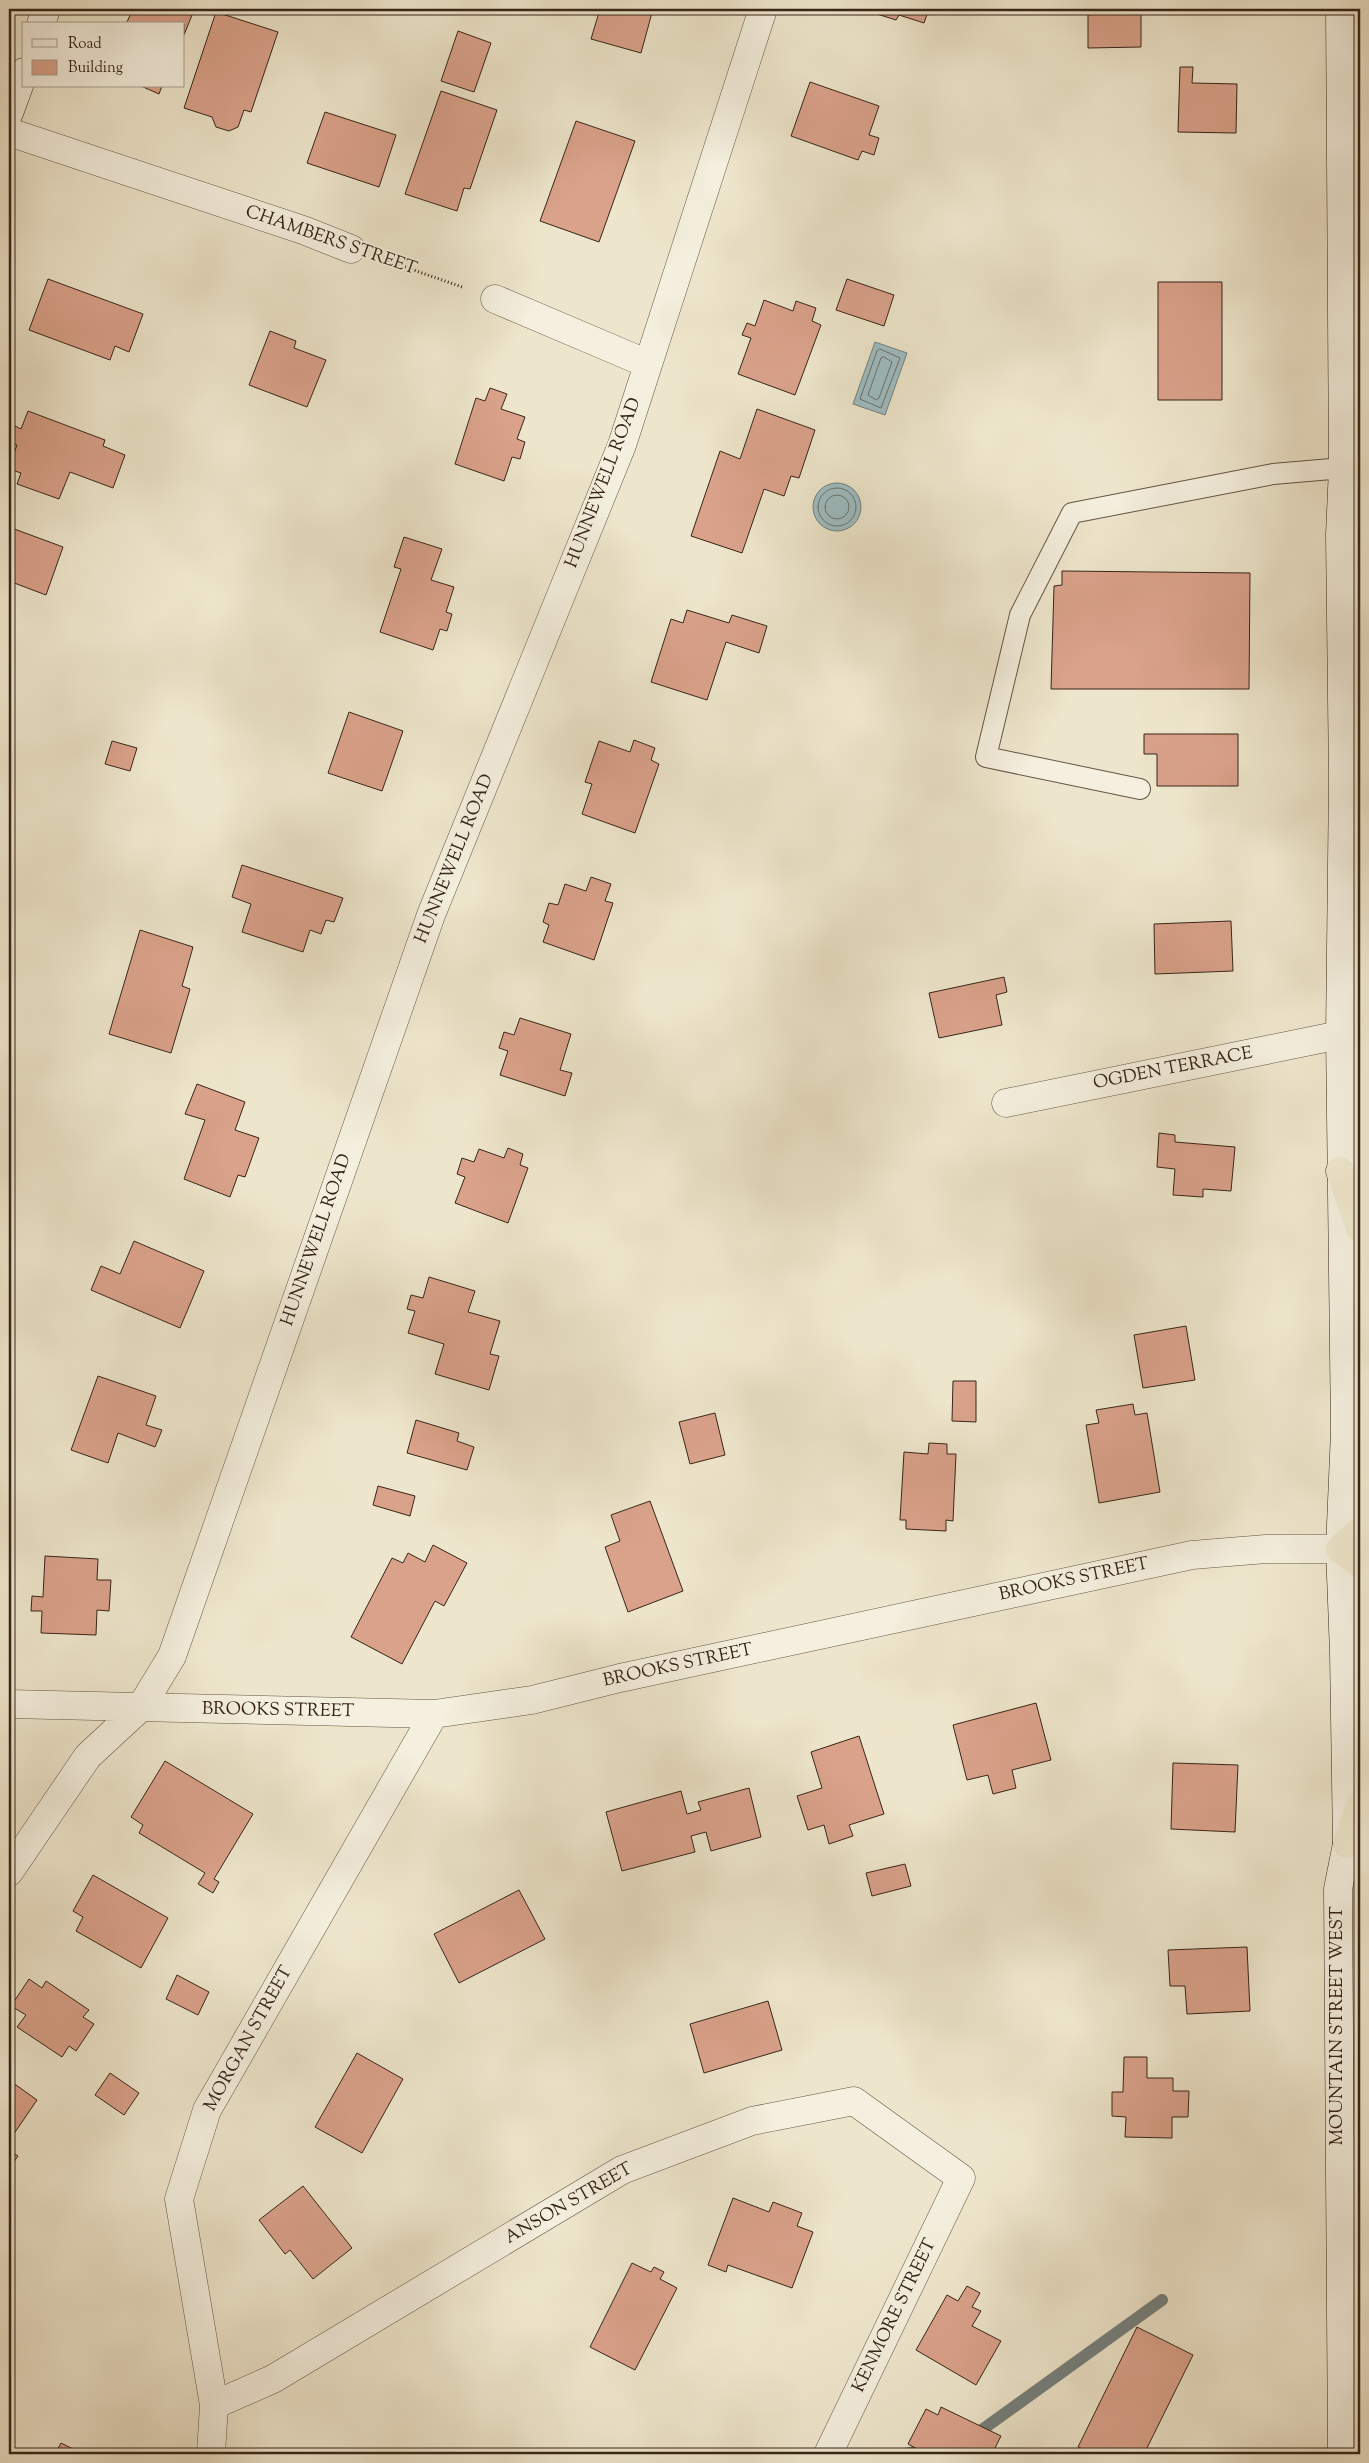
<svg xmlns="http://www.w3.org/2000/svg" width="1369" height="2463" font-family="'Sorts Mill Goudy',serif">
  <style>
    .water { fill: #9ebdc2; stroke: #75807e }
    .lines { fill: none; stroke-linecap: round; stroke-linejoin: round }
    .shore { stroke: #6a716d; stroke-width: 1 }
    .stream { stroke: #75807e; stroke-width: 12 }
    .building { fill: #daa28b; stroke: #372518 }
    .lane-casing { stroke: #655545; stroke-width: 22 }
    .street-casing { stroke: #655545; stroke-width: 29 }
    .secondary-casing { stroke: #372518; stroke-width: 29 }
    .highway-casing { stroke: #372518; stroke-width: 29 }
    .path { stroke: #372518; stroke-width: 3; stroke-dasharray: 1 2.5; stroke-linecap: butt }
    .lane { stroke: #f4efde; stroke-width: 20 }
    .street { stroke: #f4efde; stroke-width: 28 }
    .secondary { stroke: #f4efde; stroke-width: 28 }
    .highway { stroke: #eee6cc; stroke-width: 28 }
    .labels { text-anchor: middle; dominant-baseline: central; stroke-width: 4; stroke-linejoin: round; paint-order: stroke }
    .street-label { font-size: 18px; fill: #372518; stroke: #f4efde }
  </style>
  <rect width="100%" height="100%" fill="#eee6cc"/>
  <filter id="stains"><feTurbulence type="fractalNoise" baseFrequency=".004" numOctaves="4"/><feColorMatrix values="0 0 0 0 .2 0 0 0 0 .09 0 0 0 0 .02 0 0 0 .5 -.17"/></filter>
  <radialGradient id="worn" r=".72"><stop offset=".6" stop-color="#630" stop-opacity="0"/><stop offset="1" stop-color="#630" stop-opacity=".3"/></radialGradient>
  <path class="water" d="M875 342 907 353 885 415 853 404Z
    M813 507a24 24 0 1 1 48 0a24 24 0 1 1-48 0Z"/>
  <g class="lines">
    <path class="shore" d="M880 349 900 358 881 408 860 399 877 351Z
      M884 357 892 362 879 398 876 400 868 395 881 358Z
      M818 507a19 19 0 1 1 38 0a19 19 0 1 1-38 0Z
      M825 507a12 12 0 1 1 24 0a12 12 0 1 1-24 0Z"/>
    <path class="stream" d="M972 2437 1162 2300
      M905 2454 937 2447"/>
  </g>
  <path class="building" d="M133 9H192L194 10 184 35V24H126Z
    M600 9H653L641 53 591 39Z
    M861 9H929L924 23 899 15 896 20Z
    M1088 9H1141V47L1088 48Z
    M216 12 278 32 251 112 244 110 238 127 229 131 216 127 212 117 184 108Z
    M458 31 491 43 474 92 441 81Z
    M1180 67H1193L1192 83 1237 84 1236 133 1178 132Z
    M810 82 879 106 869 135 879 138 874 155 862 151 858 160 791 136Z
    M141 86H162L159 94Z
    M441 91 497 110 470 189 464 188 457 211 405 194Z
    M325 112 396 135 379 187 307 163Z
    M576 121 635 141 599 242 540 221Z
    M48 279 143 314 129 352 115 346 110 360 29 330Z
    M847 279 894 295 884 326 836 310Z
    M1158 282H1222V400H1158Z
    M764 300 793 311 796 301 816 308 812 321 821 325 795 395 738 374 751 338 742 335 747 323 755 326Z
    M270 331 296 341 294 348 326 360 307 407 249 385Z
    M490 388 507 394 501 409 525 417 517 439 525 442 520 459 512 457 504 481 455 464 476 398 485 401Z
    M757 409 815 430 799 478 791 476 784 496 764 489 742 553 691 536 720 451 740 459Z
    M28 411 105 440 103 446 125 455 113 488 70 472 59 499 17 484 21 473 9 469V467L17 445 9 441 15 426 21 429Z
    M9 527 63 547 46 595 9 581Z
    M404 537 442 549 431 580 454 587 446 612 452 614 447 631 440 629 433 650 380 632 401 569 394 567Z
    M1062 571 1250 573 1249 689H1051L1054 586 1062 585Z
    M687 610 729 623 732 615 767 626 759 653 726 642 707 700 651 682 671 619 683 623Z
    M349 712 403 731 382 791 328 773Z
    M1144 734H1238V786H1157V754H1144Z
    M634 740 655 748 651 760 659 764 635 833 582 814 592 784 585 782 599 741 630 752Z
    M112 741 137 748 130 771 105 764Z
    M242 865 343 898 334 922 326 920 321 934 310 930 303 952 242 932 251 904 232 897Z
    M591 877 611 884 605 901 613 903 594 960 543 942 549 925 543 922 549 903 558 905 565 884 586 891Z
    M1231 921 1233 971 1155 974 1154 924Z
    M140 930 193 947 182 986 190 989 171 1053 109 1034Z
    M1004 977 1007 992 996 995 1002 1025 939 1038 929 993Z
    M520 1018 571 1034 560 1070 572 1073 565 1096 500 1075 508 1051 499 1048 504 1032 514 1035Z
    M197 1084 245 1102 235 1130 259 1138 245 1177 238 1175 230 1197 184 1179 205 1120 185 1114Z
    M1159 1133 1175 1135V1142L1235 1147 1231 1191 1203 1189V1197L1173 1195 1175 1169 1157 1167Z
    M508 1148 523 1154 520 1165 528 1168 508 1223 455 1203 465 1177 457 1174 462 1158 474 1162 479 1149 504 1158Z
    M134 1241 204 1271 180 1328 91 1290 101 1266 120 1274Z
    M429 1277 475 1291 468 1312 500 1321 490 1354 499 1356 489 1390 435 1374 444 1344 408 1333 415 1311 407 1309 411 1295 423 1298Z
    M1186 1326 1195 1380 1143 1388 1134 1335Z
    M98 1376 156 1396 146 1425 162 1430 155 1447 118 1433 108 1463 71 1450Z
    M953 1381H976V1422L952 1421Z
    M1133 1404 1135 1415 1147 1413 1160 1492 1099 1503 1086 1425 1099 1423 1096 1410Z
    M715 1413 725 1455 690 1464 679 1422Z
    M416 1420 459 1433 457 1441 474 1447 467 1470 407 1453Z
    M929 1443 947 1444V1454H956L953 1521 946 1520V1531L906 1529V1520H900L904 1452 928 1454Z
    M378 1486 415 1496 410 1516 373 1505Z
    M650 1501 683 1591 628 1612 605 1547 620 1541 611 1515Z
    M433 1545 467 1563 444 1606 435 1601 402 1664 351 1637 392 1558 403 1563 408 1553 425 1562Z
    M9 1554H11L9 1650Z
    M45 1556 98 1559 97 1580H111L109 1611 97 1610 96 1635 41 1633 42 1611H31L32 1596 43 1597Z
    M1036 1703 1051 1760 1012 1770 1016 1788 993 1794 988 1775 967 1780 953 1725Z
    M859 1736 884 1814 849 1825 853 1836 829 1844 824 1825 808 1830 797 1796 822 1788 811 1752Z
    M165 1761 253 1814 214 1879 219 1882 213 1893 198 1884 205 1873 139 1833 143 1825 131 1817Z
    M1173 1763 1238 1765 1235 1832 1171 1829Z
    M749 1788 761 1837 711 1851 706 1832 691 1836 695 1852 622 1871 606 1812 681 1791 687 1814 701 1810 698 1802Z
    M905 1864 911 1886 872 1896 866 1873Z
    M93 1875 168 1918 141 1968 76 1931 83 1917 73 1911Z
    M519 1890 545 1939 459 1983 434 1934Z
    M1247 1947 1250 2011 1187 2014 1185 1986H1170L1168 1950Z
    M177 1975 209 1992 198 2015 166 1999Z
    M29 1979 42 1988 46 1981 89 2010 83 2017 94 2024 76 2051 69 2046 62 2057 17 2027 26 2015 11 2006Z
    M768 2001 782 2050 704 2073 690 2024Z
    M357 2053 403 2079 362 2153 315 2127Z
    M1124 2057H1147V2078H1173V2091H1189L1188 2117H1172V2138L1125 2137 1126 2117 1112 2116V2092H1123Z
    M110 2073 139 2093 124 2115 95 2095Z
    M9 2080 37 2100 9 2141Z
    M9 2150 18 2156 9 2169Z
    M303 2186 352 2248 313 2279 290 2250 285 2254 259 2220Z
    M733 2198 769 2212 773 2202 802 2213 797 2226 813 2232 792 2288 728 2265 726 2272 708 2265Z
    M632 2263 651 2272 654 2267 664 2272 660 2279 677 2288 635 2370 590 2347Z
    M967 2286 980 2293 972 2307 981 2311 972 2326 1001 2341 976 2385 916 2350 947 2295 958 2301Z
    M1137 2327 1193 2355 1144 2454H1094L1078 2447Z
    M941 2407 1001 2436 992 2454H919L921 2451 908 2444 926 2409 938 2415Z
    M61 2443 83 2454H55Z"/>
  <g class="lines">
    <g class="lane-casing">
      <path id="lane" d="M1140 789 986 757 1020 615 1072 513 1273 474 1343 468"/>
    </g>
    <g class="street-casing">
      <path id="street" d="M9 132 303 230 351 249
        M495 299 648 364
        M1006 1103 1340 1035
        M9 1704 434 1714 532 1700 620 1678 1192 1555 1266 1549H1340
        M9 1872 88 1756 141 1707 172 1656 431 915 622 445 763 9
        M214 2405 273 2379 622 2170 752 2121 854 2101 961 2178 828 2454
        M211 2454 214 2405 179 2199 207 2110 434 1714"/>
    </g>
    <g class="secondary-casing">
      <path id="secondary" d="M1340 9 1343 468 1340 535 1343 779 1340 1035 1345 1431 1340 1549 1344 1653 1347 1844 1338 1889 1342 2454
        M41 24 46 9
        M9 113 24 72"/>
    </g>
    <g class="highway-casing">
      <path id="highway" d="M1340 1171 1360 1228
        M1360 1531 1340 1549 1360 1564
        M1347 1844 1360 1805"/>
    </g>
    <path class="path" d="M385 260 462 287"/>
    <use href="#lane" class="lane"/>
    <use href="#street" class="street"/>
    <use href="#secondary" class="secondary"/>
    <use href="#highway" class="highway"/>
  </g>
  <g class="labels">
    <g class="street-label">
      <text transform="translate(331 241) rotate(19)">CHAMBERS STREET</text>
      <text transform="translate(604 483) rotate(-69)">HUNNEWELL ROAD</text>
      <text transform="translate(455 859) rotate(-68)">HUNNEWELL ROAD</text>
      <text transform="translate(1173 1069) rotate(-11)">OGDEN TERRACE</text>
      <text transform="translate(317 1240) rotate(-71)">HUNNEWELL ROAD</text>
      <text transform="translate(1074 1580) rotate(-12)">BROOKS STREET</text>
      <text transform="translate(678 1666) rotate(-12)">BROOKS STREET</text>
      <text transform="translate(278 1711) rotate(1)">BROOKS STREET</text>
      <text transform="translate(1338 2026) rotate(-90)">MOUNTAIN STREET WEST</text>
      <text transform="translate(249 2039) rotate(-61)">MORGAN STREET</text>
      <text transform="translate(569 2204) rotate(-30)">ANSON STREET</text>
      <text transform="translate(895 2316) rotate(-64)">KENMORE STREET</text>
    </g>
  </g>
  <rect width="1369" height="2463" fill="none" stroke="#eee6cc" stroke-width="30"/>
  <rect x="10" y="10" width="1349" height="2443" fill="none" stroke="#372518" stroke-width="2.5"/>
  <rect x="15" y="15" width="1339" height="2433" fill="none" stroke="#372518"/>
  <rect x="22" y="22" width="162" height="65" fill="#f4efde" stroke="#a89e8f"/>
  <rect x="32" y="39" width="25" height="8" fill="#f4efde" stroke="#a89e8f"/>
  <text x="68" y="48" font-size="15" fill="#372518">Road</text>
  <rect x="32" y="60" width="25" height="15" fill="#daa28b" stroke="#a89e8f"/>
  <text x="68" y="72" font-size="15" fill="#372518">Building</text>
  <rect width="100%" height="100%" filter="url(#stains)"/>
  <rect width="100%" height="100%" fill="url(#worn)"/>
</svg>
